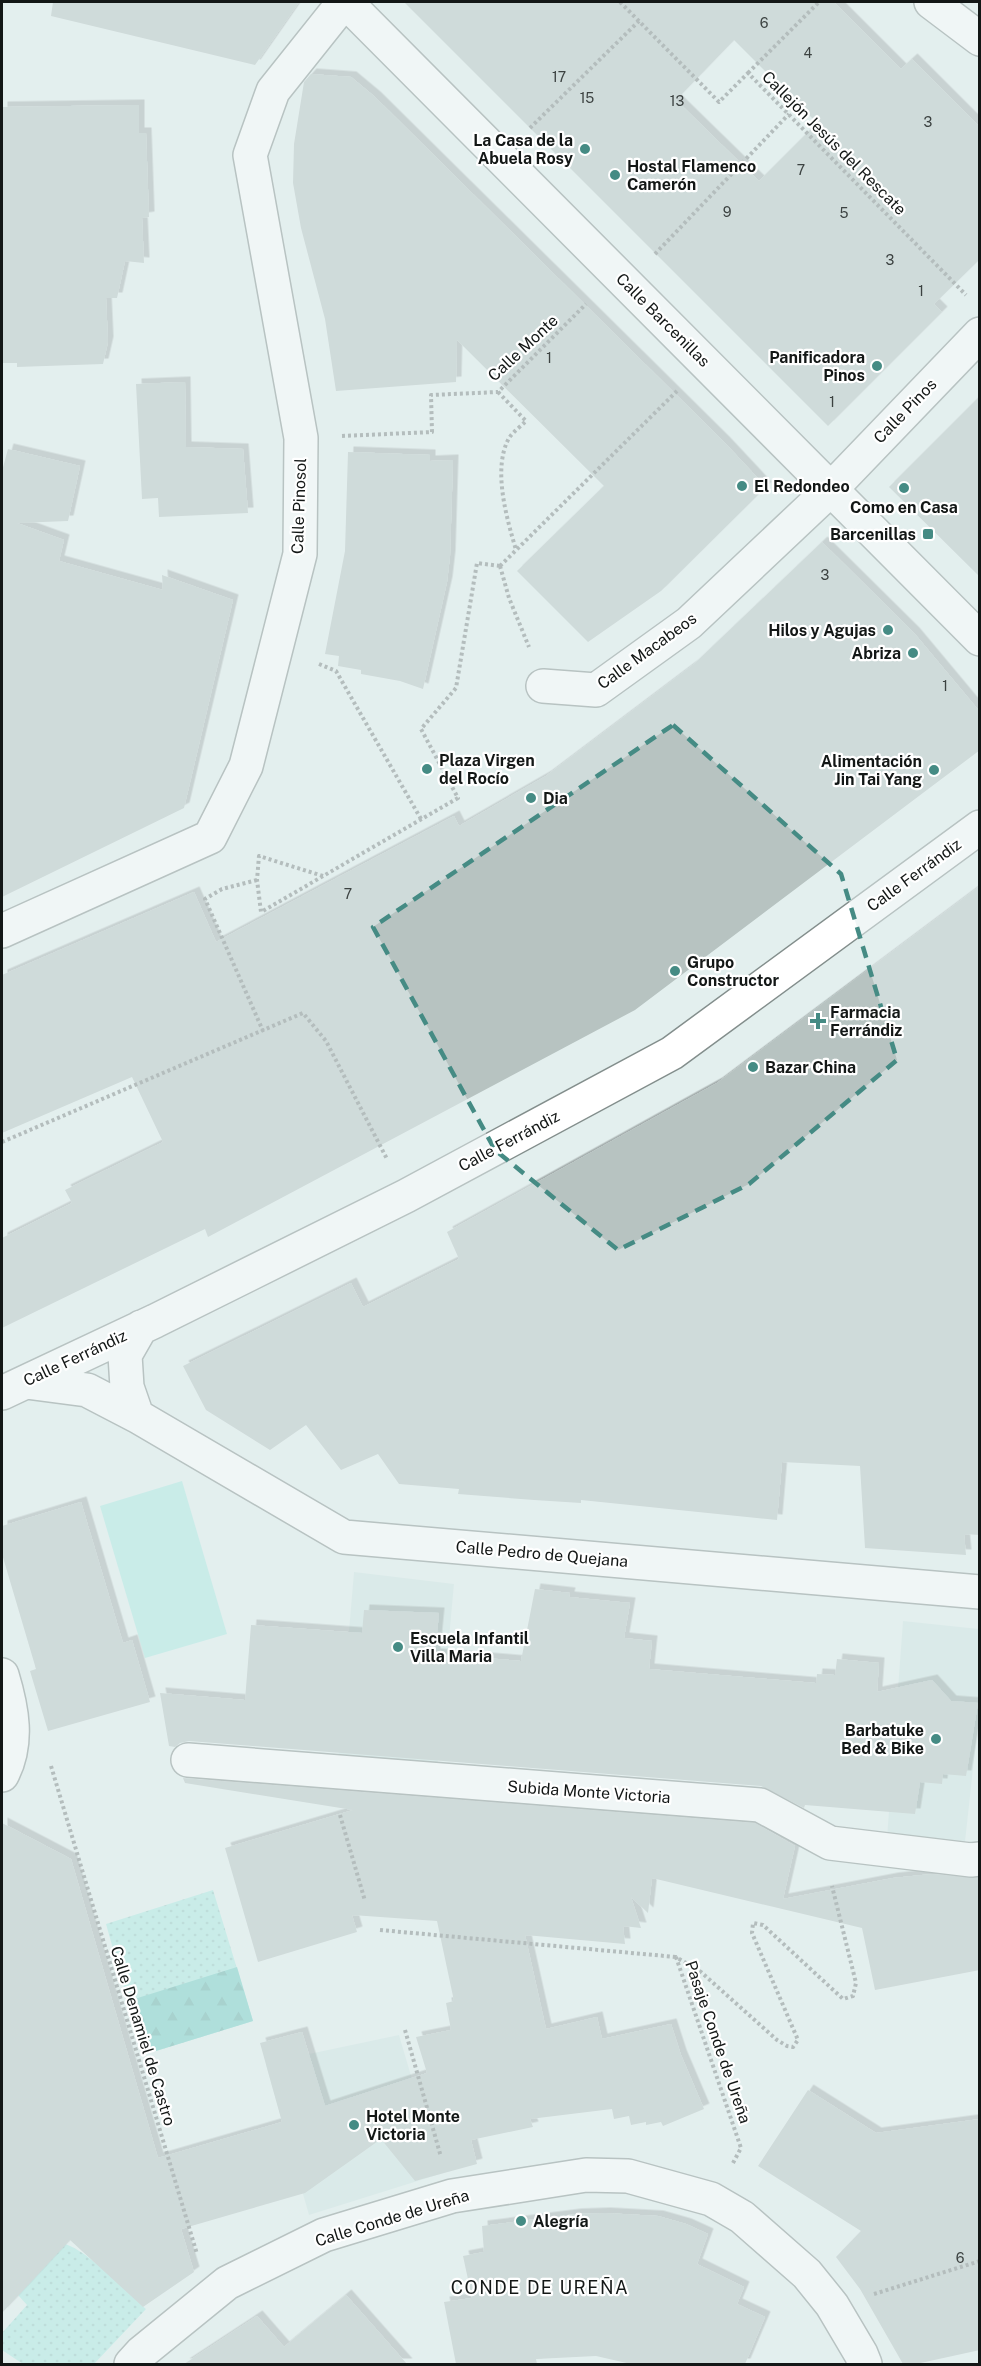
<svg xmlns="http://www.w3.org/2000/svg" width="981" height="2366" font-family="'Public Sans',sans-serif">
  <style>
    .built { fill: #cfe5e2 }
    .green { fill: url(#green-dots) }
    .forest { fill: url(#forest-firs) }
    .pitch { fill: #a9e9e1 }
    .building { fill: #b7c3c1; fill-rule: evenodd; filter: url(#shadow) }
    .lines { fill: none; stroke-linecap: round; stroke-linejoin: round }
    .street-casing { stroke: #838e8c; stroke-width: 36 }
    .secondary-casing { stroke: #838e8c; stroke-width: 36 }
    .path { stroke: #7a8281; stroke-width: 4; stroke-dasharray: 3 3; stroke-linecap: butt }
    .street { stroke: #fff; stroke-width: 33 }
    .secondary { stroke: #fff; stroke-width: 33 }
    .marked { fill: none; stroke: #458b84; stroke-width: 4.5; stroke-dasharray: 12 8; stroke-linejoin: round }
    .poi-dot { fill: #458b84; stroke: #fff; stroke-width: 2 }
    .labels { text-anchor: middle; dominant-baseline: central; stroke-width: 4.5; stroke-linejoin: round; paint-order: stroke }
    .number-label { font-size: 14px; fill: #3c4241 }
    .poi-label { font-size: 16px; font-weight: bold; fill: #131716; stroke: #fff; text-anchor: start }
    .street-label { font-size: 16px; fill: #131716; stroke: #fff }
    .neighbourhood-label { font-size: 18px; letter-spacing: 1.5px; fill: #131716; stroke: #fff }
  </style>
  <defs>
    <pattern id="green-dots" width="8" height="8" patternUnits="userSpaceOnUse" patternTransform="scale(1.5)"><rect width="8" height="8" fill="#a9e9e1"/><path d="M2 2h.1M6 6h.1" fill="none" stroke="#91c7c0" stroke-width="1.8" stroke-linecap="round"/></pattern>
    <pattern id="forest-firs" width="22" height="20" patternUnits="userSpaceOnUse" patternTransform="scale(1.5)"><rect width="22" height="20" fill="#6fcdc3"/><path d="M5 1l3.5 6h-7zM16 11l3.5 6h-7z" fill="#5fafa7"/></pattern>
    <filter id="shadow"><feDropShadow dx="5.5" dy="-5.5" stdDeviation="0" flood-color="#0004"/></filter>
  </defs>
  <rect width="100%" height="100%" fill="#e3efee"/>
  <path class="built" d="M354 1572 454 1584 437 1770 338 1761Z
    M903 1621 979 1629V1714L964 1851 887 1838Z
    M399 2035 440 2174 309 2215 266 2065 309 2054Z"/>
  <path class="green" d="M213 1890 253 2021 143 2055 106 1924Z
    M65 2244C90 2252 125 2291 146 2309L94 2364H23L2 2350V2333L27 2305 18 2295Z"/>
  <path class="forest" d="M237 1967 253 2021 143 2055 128 2001Z"/>
  <path class="pitch" d="M182 1481 227 1634 145 1658 100 1506Z"/>
  <path class="building" d="M53 2H299L255 65 51 16Z
    M404 2H834L901 69 912 59 980 127V259L934 304 942 312 828 426ZM734 40 817 123 759 181 676 100Z
    M311 74 351 77 375 97 724 442 766 487 661 591 588 642 517 571 604 486 457 340 456 382 336 391 325 319 301 228 293 183 294 144 304 82Z
    M139 105V133H146L149 217 142 218 144 263 125 261 117 298H106L108 342 103 364 17 367V363H2V107Z
    M185 382 186 447 243 449 248 513 159 517 158 498 142 499 136 384Z
    M980 396V577L889 487Z
    M8 449 80 466 68 521 17 523 64 540 59 561 163 590 162 575 233 600 184 808 2 897V471Z
    M348 452 430 455V461L453 460 450 556 447 582 423 689 400 681 361 674V670L338 666 339 656 325 654 345 551Z
    M822 542 914 633 980 712V750L635 1010 208 1237 205 1229 2 1328V1238L72 1203 65 1190 163 1142 132 1077 2 1133V975L194 892 216 942 454 816 459 826 546 776 693 665Z
    M980 886V1535L964 1534 966 1555 865 1548 860 1466 782 1462 777 1520 581 1500V1503L534 1500 458 1494 459 1489 399 1484 378 1454 341 1470 306 1425 270 1450 206 1410 183 1366 351 1283 363 1307 459 1259 447 1232 717 1083Z
    M81 1502 123 1643 132 1640 150 1702 48 1731 30 1671 36 1669 2 1554V1526Z
    M535 1589 570 1593 569 1597 630 1603 624 1638 652 1641 649 1669 816 1683 817 1674 835 1675 837 1659 879 1663 877 1692 932 1680 951 1701 978 1703 966 1776 943 1774 942 1784 920 1782 915 1814 805 1805 804 1808 761 1786 189 1741 180 1743 175 1747 169 1746 160 1693 245 1700 251 1625 362 1633 364 1610 439 1613 435 1654 521 1661Z
    M183 1778 755 1823 795 1846 783 1899 893 1878 932 1874 980 1878V1970L875 1990 862 1928 652 1878 648 1913 631 1897 641 1928 623 1926 625 1944 525 1935 546 2029 597 2017 602 2039 671 2024 681 2055 704 2109 663 2126 661 2122 646 2125V2122L631 2125 629 2116 614 2119 612 2109 530 2119 533 2127 471 2140 477 2164 415 2181 381 2139 305 2193 181 2229 194 2272 143 2307 70 2240 2 2313V1823L71 1859 158 2158 282 2122 260 2043 302 2032 325 2106 427 2073 416 2037 451 2030 446 2003 454 2001 437 1921 352 1915 357 1932 258 1962 225 1848 353 1810 185 1783Z
    M808 2090 876 2133 980 2119V2350L916 2364H903L860 2289 836 2257 861 2231 758 2166Z
    M605 2213 658 2216 686 2224 708 2234 697 2264 744 2287 737 2304 765 2317 745 2364H631L596 2356 536 2359 537 2364H456L444 2302 472 2298 463 2256 484 2252 482 2226 576 2214Z
    M346 2295 407 2364H184L257 2316 284 2347Z"/>
  <g class="lines">
    <g class="street-casing">
      <path id="street" d="M346 2 980 639
        M931 2 980 39
        M543 686 596 690 689 623 831 489 980 334
        M2 931 210 837 246 766 300 554 301 438 250 155 273 91 344 2
        M2 1675C12 1708 19 1743 2 1775
        M188 1760 760 1805 830 1843 971 1860 980 1859
        M131 2364 141 2353 227 2283 324 2235 452 2196 586 2175 628 2176 711 2199 742 2217 807 2274 832 2305 861 2354 865 2364"/>
    </g>
    <g class="secondary-casing">
      <path id="secondary" d="M26 1382 87 1390 137 1416 344 1537 980 1592
        M2 1393 155 1321 406 1196 672 1053 980 827
        M137 1416 127 1387 125 1355 141 1327"/>
    </g>
    <path class="path" d="M620 2 719 102 748 73 966 295
      M748 73 819 2
      M530 128 639 21
      M655 254 789 114
      M498 392 526 421C521 426 513 432 509 438 492 469 507 519 516 550
      M342 436 432 432 431 395 498 392 586 304
      M500 566 677 391
      M500 566 509 598 529 647
      M319 664 336 671 421 819
      M323 876 259 856 257 880 261 912 458 798 421 729 456 688 477 563 500 566
      M257 880 222 889 205 899 263 1031
      M2 1142 303 1013 326 1041 387 1159
      M51 1766 197 2254
      M340 1815 365 1901
      M380 1930 676 1957
      M405 2030 441 2157
      M733 2163 741 2148 676 1957 701 1972 777 2040 787 2046 793 2047 798 2040 752 1933 753 1923 763 1925 843 1999 853 1996 856 1983 832 1886
      M874 2294 980 2261"/>
    <use href="#street" class="street"/>
    <use href="#secondary" class="secondary"/>
  </g>
  <path d="M0 0H981V2366H0ZM673 725 841 874 897 1060 749 1184 618 1250 495 1150 373 927Z" fill="#e3efee" fill-opacity=".55" fill-rule="evenodd"/>
  <path class="marked" d="M673 725 841 874 897 1060 749 1184 618 1250 495 1150 373 927Z"/>
  <g class="poi-dot">
    <circle cx="585" cy="149" r="6"/>
    <circle cx="615" cy="175" r="6"/>
    <circle cx="877" cy="366" r="6"/>
    <circle cx="742" cy="486" r="6"/>
    <circle cx="904" cy="488" r="6"/>
    <rect x="922" y="528" width="12" height="12" rx="3"/>
    <circle cx="888" cy="630" r="6"/>
    <circle cx="913" cy="653" r="6"/>
    <circle cx="427" cy="769" r="6"/>
    <circle cx="934" cy="770" r="6"/>
    <circle cx="531" cy="798" r="6"/>
    <circle cx="675" cy="971" r="6"/>
    <path d="M815 1012h6v6h6v6h-6v6h-6v-6h-6v-6h6z"/>
    <circle cx="753" cy="1067" r="6"/>
    <circle cx="398" cy="1647" r="6"/>
    <circle cx="936" cy="1739" r="6"/>
    <circle cx="354" cy="2125" r="6"/>
    <circle cx="521" cy="2221" r="6"/>
  </g>
  <g class="labels">
    <g class="number-label">
      <text x="764" y="23">6</text>
      <text x="808" y="53">4</text>
      <text x="559" y="77">17</text>
      <text x="587" y="98">15</text>
      <text x="677" y="101">13</text>
      <text x="928" y="122">3</text>
      <text x="801" y="170">7</text>
      <text x="727" y="212">9</text>
      <text x="844" y="213">5</text>
      <text x="890" y="260">3</text>
      <text x="921" y="291">1</text>
      <text x="549" y="358">1</text>
      <text x="832" y="402">1</text>
      <text x="825" y="575">3</text>
      <text x="945" y="686">1</text>
      <text x="348" y="894">7</text>
      <text x="960" y="2258">6</text>
    </g>
    <g class="poi-label">
      <text x="573" y="140" text-anchor="end">La Casa de la<tspan x="573" dy="18">Abuela Rosy</tspan></text>
      <text x="627" y="166">Hostal Flamenco<tspan x="627" dy="18">Camerón</tspan></text>
      <text x="865" y="357" text-anchor="end">Panificadora<tspan x="865" dy="18">Pinos</tspan></text>
      <text x="754" y="486">El Redondeo</text>
      <text x="904" y="507" text-anchor="middle">Como en Casa</text>
      <text x="916" y="534" text-anchor="end">Barcenillas</text>
      <text x="876" y="630" text-anchor="end">Hilos y Agujas</text>
      <text x="901" y="653" text-anchor="end">Abriza</text>
      <text x="439" y="760">Plaza Virgen<tspan x="439" dy="18">del Rocío</tspan></text>
      <text x="922" y="761" text-anchor="end">Alimentación<tspan x="922" dy="18">Jin Tai Yang</tspan></text>
      <text x="543" y="798">Dia</text>
      <text x="687" y="962">Grupo<tspan x="687" dy="18">Constructor</tspan></text>
      <text x="830" y="1012">Farmacia<tspan x="830" dy="18">Ferrándiz</tspan></text>
      <text x="765" y="1067">Bazar China</text>
      <text x="410" y="1638">Escuela Infantil<tspan x="410" dy="18">Villa Maria</tspan></text>
      <text x="924" y="1730" text-anchor="end">Barbatuke<tspan x="924" dy="18">Bed &amp; Bike</tspan></text>
      <text x="366" y="2116">Hotel Monte<tspan x="366" dy="18">Victoria</tspan></text>
      <text x="533" y="2221">Alegría</text>
    </g>
    <g class="street-label">
      <text transform="translate(834 143) rotate(45)">Callejón Jesús del Rescate</text>
      <text transform="translate(663 320) rotate(45)">Calle Barcenillas</text>
      <text transform="translate(523 348) rotate(-43)">Calle Monte</text>
      <text transform="translate(905 411) rotate(-46)">Calle Pinos</text>
      <text transform="translate(299 506) rotate(-88)">Calle Pinosol</text>
      <text transform="translate(647 651) rotate(-36)">Calle Macabeos</text>
      <text transform="translate(914 875) rotate(-36)">Calle Ferrándiz</text>
      <text transform="translate(509 1141) rotate(-28)">Calle Ferrándiz</text>
      <text transform="translate(75 1358) rotate(-25)">Calle Ferrándiz</text>
      <text transform="translate(542 1554) rotate(5)">Calle Pedro de Quejana</text>
      <text transform="translate(589 1792) rotate(4)">Subida Monte Victoria</text>
      <text transform="translate(143 2036) rotate(73)">Calle Denamiel de Castro</text>
      <text transform="translate(718 2042) rotate(71)">Pasaje Conde de Ureña</text>
      <text transform="translate(392 2218) rotate(-17)">Calle Conde de Ureña</text>
    </g>
    <g class="neighbourhood-label">
      <text x="540" y="2287">CONDE DE UREÑA</text>
    </g>
  </g>
  <rect width="981" height="2366" fill="none" stroke="#131716" stroke-width="6"/>
</svg>
